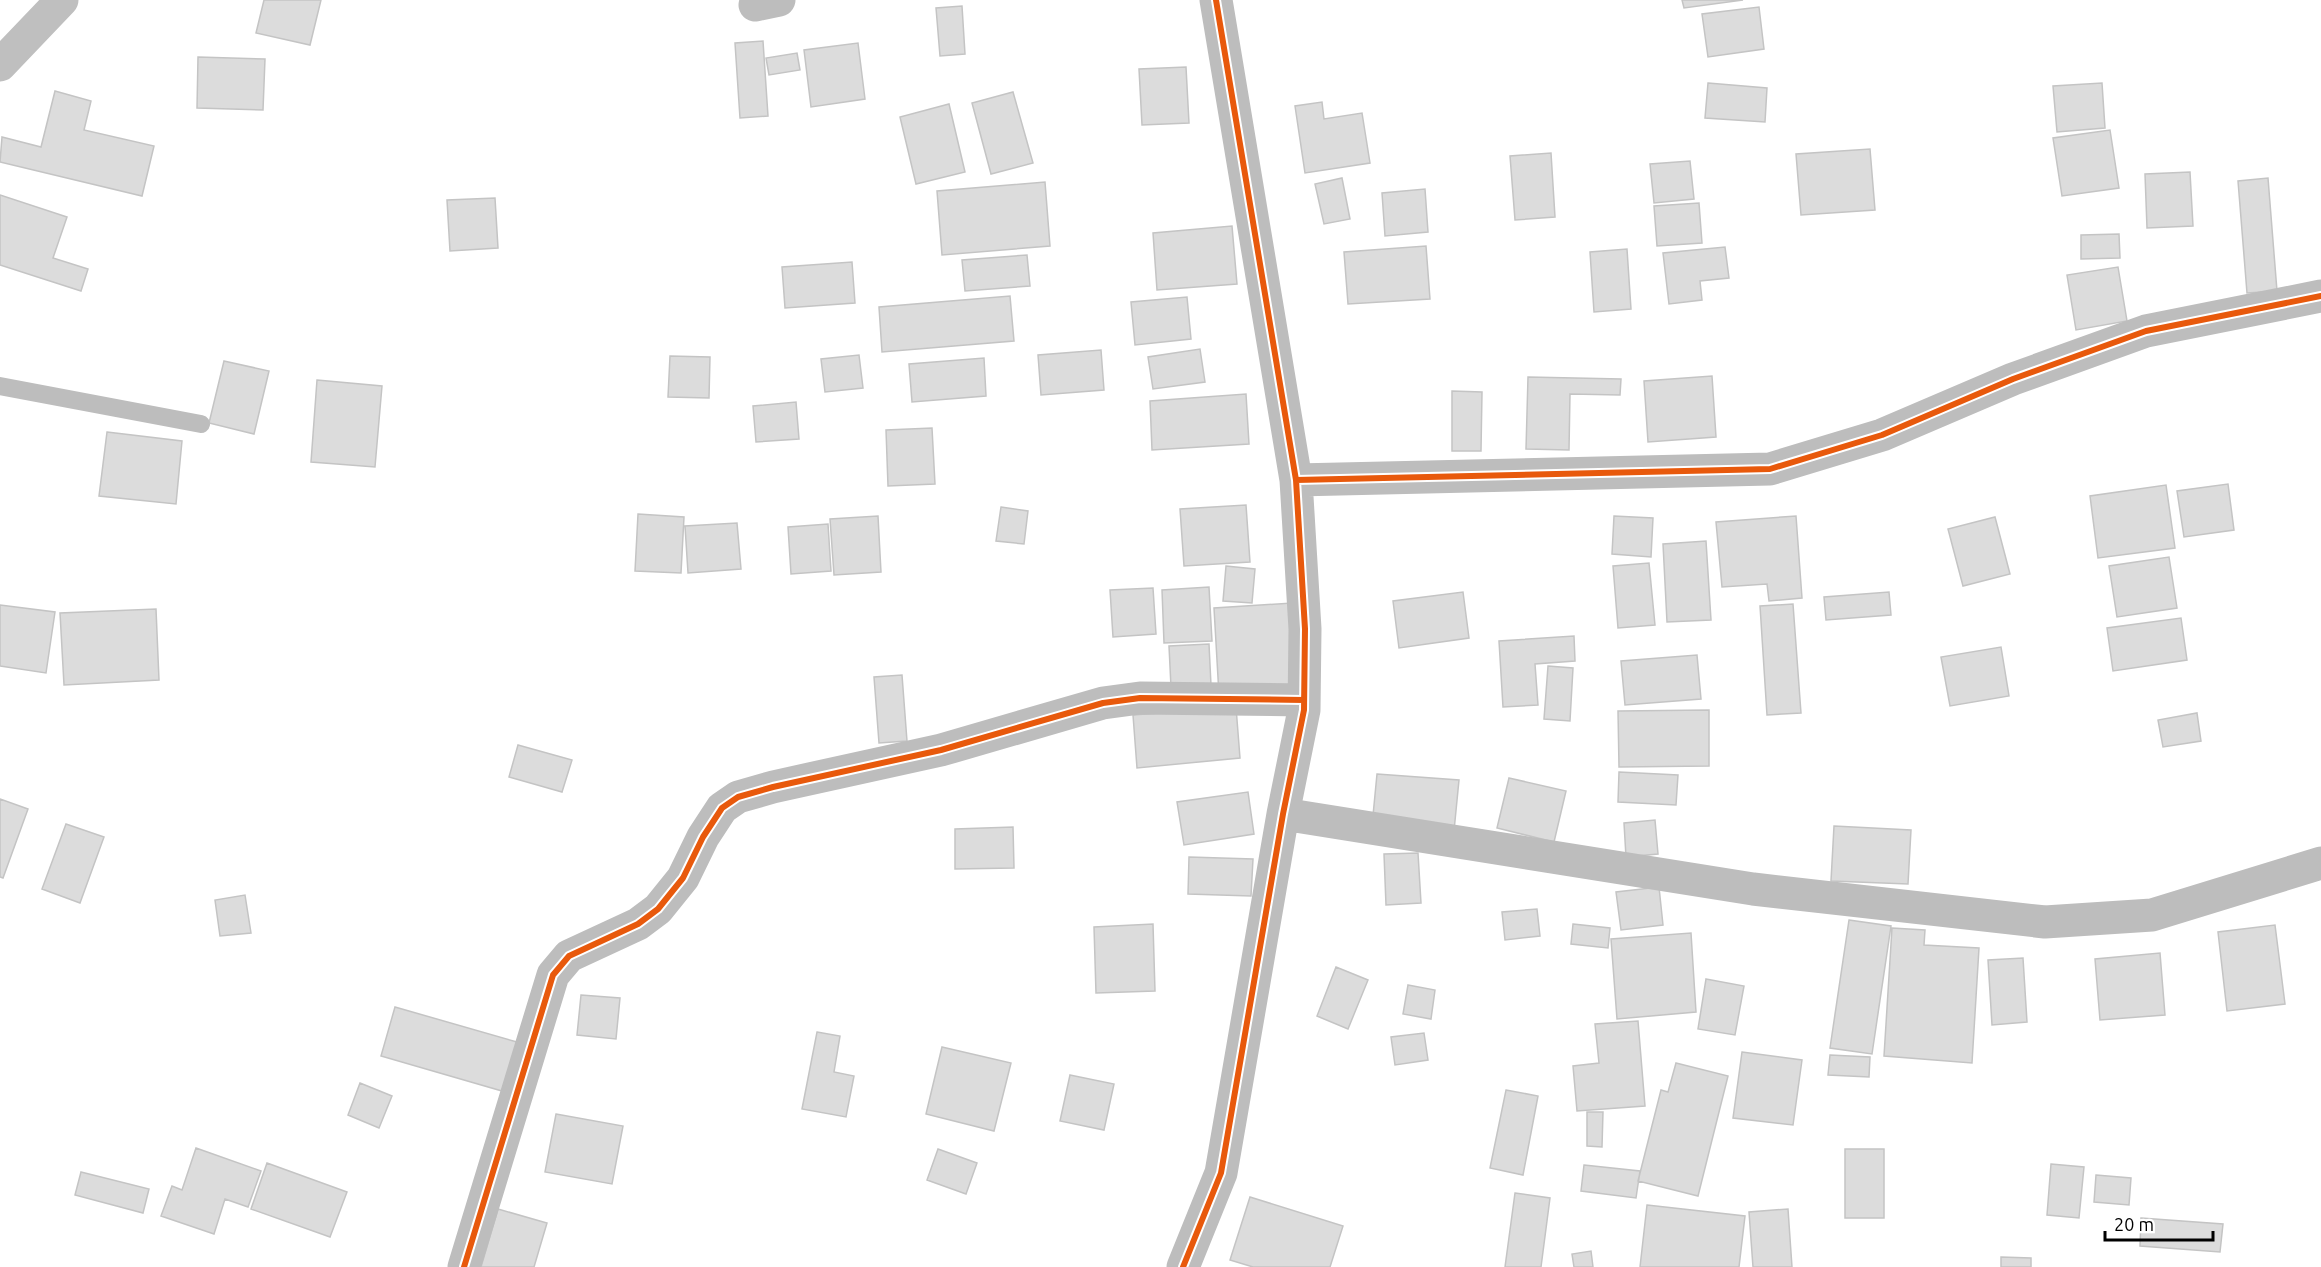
<svg xmlns="http://www.w3.org/2000/svg" width="2321" height="1267" font-family="Ubuntu,sans-serif">
  <style>
    .building { fill: #dcdcdc; stroke: #c4c4c4; stroke-width: 1.5 }
    .lines { fill: none; stroke-linecap: round; stroke-linejoin: round }
    .lane { stroke: #bdbdbd; stroke-width: 18 }
    .street { stroke: #bdbdbd; stroke-width: 33 }
    .secondary { stroke: #bfbfbf; stroke-width: 33 }
    .cycleway-casing { stroke: #fff; stroke-width: 10 }
    .cycleway { stroke: #e8590c; stroke-width: 6 }
  </style>
  <rect width="100%" height="100%" fill="#fff"/>
  <path class="building" d="M264 0H321L310 45 256 33Z
    M1682 0H1743L1684 8Z
    M962 6 965 54 940 56 936 8Z
    M1759 7 1764 49 1708 57 1702 14Z
    M763 41 768 116 740 118 735 43Z
    M858 43 865 99 811 107 804 50Z
    M797 53 800 70 769 75 766 58Z
    M198 57 265 59 263 110 197 108Z
    M1186 67 1189 123 1142 125 1139 69Z
    M1708 83 1767 88 1765 122 1705 118Z
    M2102 83 2105 128 2057 132 2053 86Z
    M55 91 91 101 84 130 154 146 142 196 0 162 2 137 41 147Z
    M1013 92 1033 163 991 174 972 103Z
    M1322 102 1324 119 1362 113 1370 163 1305 173 1295 106Z
    M949 104 965 172 916 184 900 117Z
    M2110 130 2119 188 2062 196 2053 138Z
    M1870 149 1875 210 1801 215 1796 154Z
    M1551 153 1555 217 1515 220 1510 156Z
    M1690 161 1694 199 1654 203 1650 164Z
    M2190 172 2193 226 2147 228 2145 174Z
    M1342 178 1350 219 1324 224 1315 184Z
    M2268 178 2277 291 2247 293 2238 181Z
    M1045 182 1050 246 942 255 937 191Z
    M1425 189 1428 232 1385 236 1382 193Z
    M0 195 67 217 53 258 88 269 81 291 0 265Z
    M495 198 498 248 450 251 447 200Z
    M1699 203 1702 243 1657 246 1654 206Z
    M1232 226 1237 284 1157 290 1153 233Z
    M2119 234 2120 258 2081 259V235Z
    M1426 246 1430 299 1348 304 1344 252Z
    M1725 247 1729 278 1700 281 1702 300 1669 304 1663 253Z
    M1627 249 1631 309 1594 312 1590 252Z
    M1027 255 1030 286 965 291 962 260Z
    M852 262 855 303 785 308 782 267Z
    M2118 267 2127 321 2076 330 2067 275Z
    M1010 296 1014 341 882 352 879 307Z
    M1187 297 1191 339 1135 345 1131 302Z
    M1200 349 1205 382 1153 389 1148 357Z
    M1101 350 1104 390 1041 395 1038 355Z
    M859 355 863 388 825 392 821 359Z
    M670 356 710 357 709 398 668 397Z
    M984 358 986 396 912 402 909 364Z
    M224 361 269 371 254 434 209 423Z
    M1712 376 1716 437 1648 442 1644 381Z
    M1528 377 1621 379 1620 395 1570 394 1569 450 1526 449Z
    M317 380 382 386 375 467 311 462Z
    M1452 391 1482 392 1481 451H1452Z
    M1246 394 1249 444 1152 450 1150 401Z
    M796 402 799 439 756 442 753 406Z
    M932 428 935 484 888 486 886 430Z
    M107 432 182 441 176 504 99 496Z
    M2228 484 2234 530 2184 537 2177 491Z
    M2166 485 2175 548 2098 558 2090 496Z
    M1246 505 1250 562 1184 566 1180 509Z
    M1001 507 1028 511 1024 544 996 541Z
    M638 514 684 517 681 573 635 571Z
    M878 516 881 572 834 575 830 519Z
    M1614 516 1653 518 1651 557 1612 554Z
    M1796 516 1802 598 1769 601 1767 584 1722 587 1716 522Z
    M1995 517 2010 574 1963 586 1948 529Z
    M737 523 741 569 688 573 685 526Z
    M828 524 831 571 791 574 788 527Z
    M1706 541 1711 620 1667 622 1663 544Z
    M2169 557 2177 608 2117 617 2109 566Z
    M1649 563 1655 625 1618 628 1613 566Z
    M1226 566 1255 569 1252 603 1223 601Z
    M1209 587 1212 641 1164 643 1162 590Z
    M1153 588 1156 634 1113 637 1110 590Z
    M1463 592 1469 638 1399 648 1393 601Z
    M1889 592 1891 615 1826 620 1824 597Z
    M1292 603 1297 689 1219 695 1214 608Z
    M1793 604 1801 713 1767 715 1760 606Z
    M0 605 55 612 46 673 0 666Z
    M156 609 159 680 64 685 60 613Z
    M2181 618 2187 660 2113 671 2107 628Z
    M1574 636 1575 661 1535 664 1538 705 1503 707 1499 641Z
    M1209 644 1211 685 1171 687 1169 646Z
    M2001 647 2009 696 1950 706 1941 657Z
    M1697 655 1701 699 1625 705 1621 661Z
    M1548 666 1573 668 1570 721 1544 719Z
    M902 675 907 741 879 743 874 677Z
    M1236 707 1240 758 1137 768 1133 715Z
    M1709 710V766L1619 767 1618 711Z
    M2197 713 2201 741 2163 747 2158 720Z
    M518 745 572 760 562 792 509 777Z
    M1619 772 1678 775 1676 805 1618 802Z
    M1377 774 1459 780 1454 831 1372 826Z
    M1509 778 1566 791 1554 842 1497 828Z
    M1248 792 1254 834 1184 845 1177 802Z
    M0 799 28 809 3 878 0 877Z
    M1655 820 1658 854 1626 857 1624 823Z
    M66 824 104 837 80 903 42 889Z
    M1834 826 1911 830 1908 884 1831 881Z
    M1013 827 1014 868 955 869V829Z
    M1418 853 1421 903 1386 905 1384 854Z
    M1189 857 1253 859 1251 896 1188 894Z
    M1659 887 1663 925 1621 930 1616 892Z
    M245 895 251 933 220 936 215 900Z
    M1537 909 1540 936 1505 940 1502 912Z
    M1849 920 1891 926 1872 1054 1830 1048Z
    M1153 924 1155 991 1096 993 1094 927Z
    M1573 924 1610 928 1608 948 1571 944Z
    M2275 925 2285 1004 2227 1011 2218 932Z
    M1892 928 1925 930 1924 945 1979 948 1972 1063 1884 1056Z
    M1691 933 1696 1012 1617 1019 1611 939Z
    M2160 953 2165 1015 2100 1020 2095 959Z
    M2023 958 2027 1022 1992 1025 1988 960Z
    M1336 967 1368 980 1348 1029 1317 1016Z
    M1706 979 1744 986 1735 1035 1698 1029Z
    M1408 985 1435 990 1431 1019 1403 1014Z
    M581 995 620 998 616 1039 577 1035Z
    M395 1007 517 1042 502 1091 381 1056Z
    M1638 1021 1645 1106 1577 1111 1573 1066 1599 1063 1595 1024Z
    M817 1032 840 1036 834 1072 854 1076 846 1117 802 1109Z
    M1424 1033 1428 1060 1395 1065 1391 1037Z
    M942 1047 1011 1063 994 1131 926 1114Z
    M1742 1052 1802 1060 1793 1125 1733 1118Z
    M1830 1055 1870 1057 1869 1077 1828 1075Z
    M1676 1063 1728 1076 1698 1196 1638 1181 1661 1090 1668 1092Z
    M1070 1075 1114 1084 1104 1130 1060 1121Z
    M360 1083 392 1096 379 1128 348 1115Z
    M1506 1090 1538 1096 1523 1175 1490 1168Z
    M1587 1112H1603L1602 1147 1587 1146Z
    M556 1114 623 1126 612 1184 545 1172Z
    M196 1148 261 1171 248 1207 225 1199 214 1234 161 1216 172 1186 182 1190Z
    M938 1149 977 1163 966 1194 927 1180Z
    M1845 1149H1884V1218H1845Z
    M267 1163 347 1192 330 1237 251 1209Z
    M2051 1164 2084 1167 2079 1218 2047 1215Z
    M1584 1165 1640 1171 1636 1198 1581 1191Z
    M81 1172 149 1189 143 1213 75 1195Z
    M2096 1175 2131 1178 2129 1205 2094 1202Z
    M1515 1193 1550 1198 1541 1267H1505Z
    M1250 1197 1343 1226 1330 1267H1253L1230 1260Z
    M1647 1205 1745 1216 1739 1267H1640Z
    M498 1209 547 1223 534 1267H481Z
    M1788 1209 1792 1267H1753L1749 1212Z
    M2141 1218 2223 1224 2220 1252 2140 1246Z
    M1591 1251 1593 1267H1574L1572 1254Z
    M2001 1257 2031 1258V1267H2001Z"/>
  <g class="lines">
    <path class="lane" d="M0 386 201 424"/>
    <path class="street" d="M755 5 779 0
      M1296 480 1770 469 1882 435 2013 379 2146 331 2321 296
      M1283 814 1753 889 2045 922 2152 915 2321 863
      M464 1267 553 975 569 956 638 924 658 909 683 878 703 837 722 808 738 797 773 787 941 750 1103 703 1140 698 1304 700
      M1183 1267 1221 1173 1283 814 1304 710 1305 629 1296 480 1216 0"/>
    <path class="secondary" d="M0 65 62 0"/>
    <g class="cycleway-casing">
      <path id="cycleway" d="M1296 480 1770 469 1882 435 2013 379 2146 331 2321 296
        M464 1267 553 975 569 956 638 924 658 909 683 878 703 837 722 808 738 797 773 787 941 750 1103 703 1140 698 1304 700
        M1183 1267 1221 1173 1283 814 1304 710 1305 629 1296 480 1216 0"/>
    </g>
    <use href="#cycleway" class="cycleway"/>
  </g>
  <path d="M2105 1231v9h108v-9" fill="none" stroke="#000000" stroke-width="3"/>
  <text x="2114" y="1231" font-size="18" fill="#000000" stroke="#ffffff" stroke-width="4.5" paint-order="stroke">20 m</text>
</svg>
